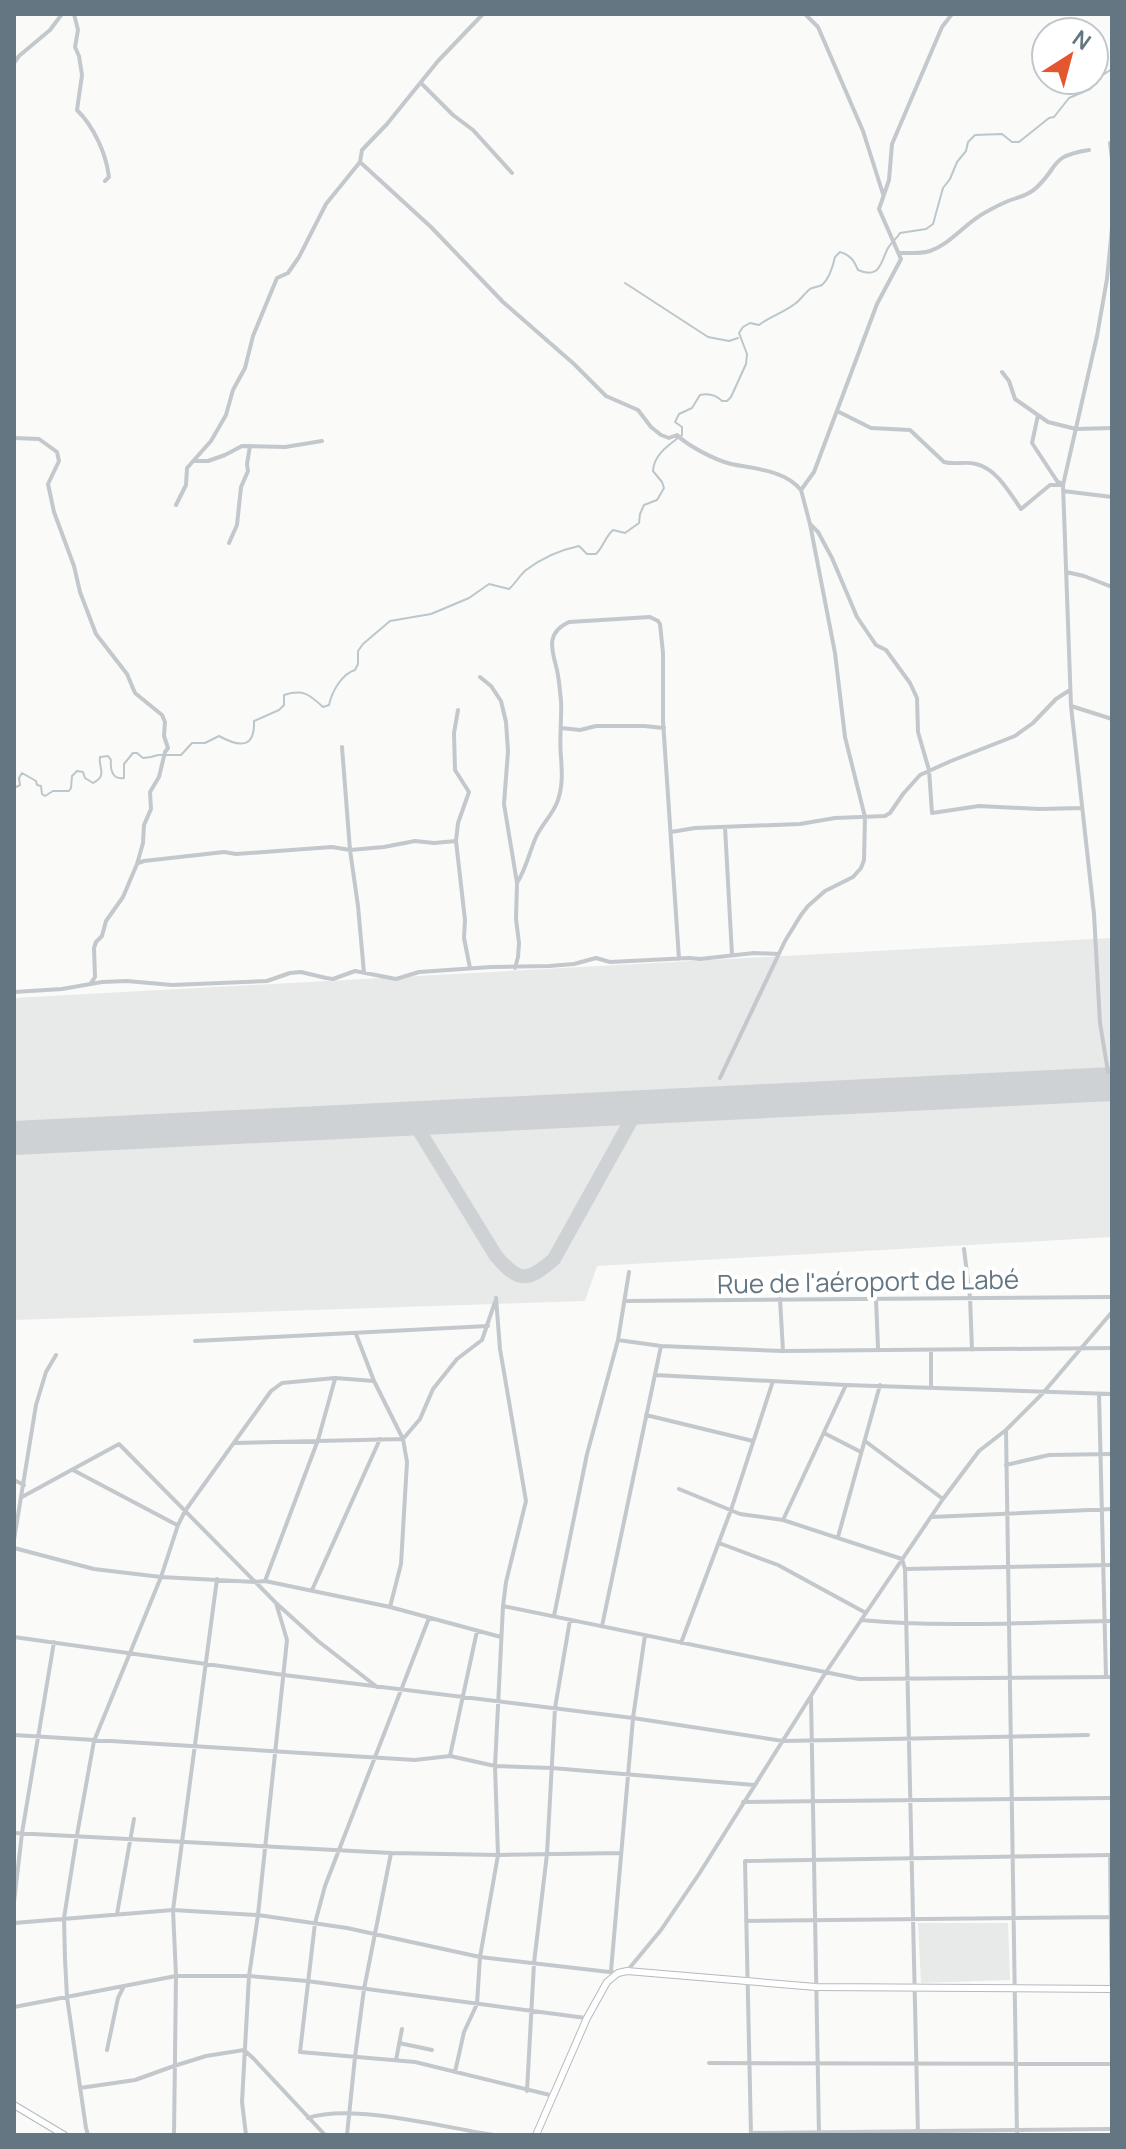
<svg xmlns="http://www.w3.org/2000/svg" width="1126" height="2149" font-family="Manrope,sans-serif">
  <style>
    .built { fill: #e8e9e9 }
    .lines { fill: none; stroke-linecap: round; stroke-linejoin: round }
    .stream { stroke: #bbc7cb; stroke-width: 2 }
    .taxiway { stroke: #ced2d4; stroke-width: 14 }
    .runway { stroke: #ced2d4; stroke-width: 34 }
    .secondary-casing { stroke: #b3babf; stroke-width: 8 }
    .primary-casing { stroke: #b5babe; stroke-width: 8 }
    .street { stroke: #c3c8cc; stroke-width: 4 }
    .secondary { stroke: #fff; stroke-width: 6 }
    .primary { stroke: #fff; stroke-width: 6 }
    .labels { text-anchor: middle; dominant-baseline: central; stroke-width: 8; stroke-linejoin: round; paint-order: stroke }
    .street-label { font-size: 26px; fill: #657683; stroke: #fff }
  </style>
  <rect width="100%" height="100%" fill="#fafaf8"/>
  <path class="built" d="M1112 938V1237L597 1266 585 1301 14 1320V998Z
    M918 1923H1008L1010 1980 921 1983Z"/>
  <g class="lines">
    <path class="stream" d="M625 283 708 337 729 341 738 338
      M14 788 20 785 19 778 22 773 36 781 37 785 41 786 42 794 45 796 53 791H69L71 788 72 776 77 771 83 772 85 778 93 783C108 775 98 768 100 757L108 756 111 760C110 769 112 780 124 778V764L133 753H137L143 758 151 757 158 755H181L192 743H205L219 736C239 747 255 749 254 721L279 710 284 705V695C303 689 309 694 323 707L329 705C332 691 342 674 355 670L358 664V651L363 644 390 621 431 614 469 598 489 584 509 589C516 583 519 576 526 570 542 558 560 550 579 546L587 554H596C604 546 605 537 613 530L625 533 639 523 640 514 644 505 657 500 664 488 662 482 653 471C654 454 669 445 682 435V427L675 422 679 414 692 408 700 395C709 393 716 395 722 401H727L731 397 746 364 747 354 739 333 743 327 750 323 759 325C771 316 785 312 796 303 801 299 805 293 810 289 813 287 818 287 822 285 830 278 833 266 835 257L840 252C851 255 854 261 858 270 879 279 880 265 887 250 890 243 896 240 900 233L926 229 933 224 943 188 950 179 957 162 966 151 968 142 975 135 1002 134 1012 142H1019L1049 118 1054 117 1069 98 1090 89 1101 76 1112 69"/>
    <path class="taxiway" d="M412 1119 496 1256C519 1283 528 1282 554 1259L638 1108"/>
    <path class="runway" d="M14 1138 1112 1084"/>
    <g class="secondary-casing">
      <path id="secondary" d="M14 2105 64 2135"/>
    </g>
    <g class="primary-casing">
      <path id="primary" d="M536 2135 587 2018 607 1982 618 1973 627 1971 816 1987 1112 1989"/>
    </g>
    <path class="street" d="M74 14 78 30 75 47 79 56 82 75 77 110C94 127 106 153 109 177L105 181
      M483 14 438 61 387 124 362 150 360 162 431 227 503 302 574 364 606 396 638 410 651 427 661 435 669 438 677 435C688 446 715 460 731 464 755 469 785 470 801 490
      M805 14 818 27 863 131 883 194
      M14 63 19 56 50 30 62 14
      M422 84 453 115 473 130 512 173
      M1110 143 1112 159
      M899 253C908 253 920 254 930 251 952 243 965 223 986 212 993 208 1001 204 1008 201 1018 197 1028 196 1036 188 1060 166 1049 156 1089 150
      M1002 372 1009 381 1015 399 1048 422 1076 429 1112 428
      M837 411 871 428 910 430 944 462C955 465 966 461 976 464 997 469 1009 492 1021 509L1050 485H1063
      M1038 415 1032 443 1057 481 1063 485
      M14 438 39 439 57 452 59 461 48 484 54 512 74 566 80 592 96 634 127 674 135 693 162 715 165 722 164 736 168 748 165 752 159 777 150 792 151 809 144 825 143 843 137 864 123 897 106 921 102 936 96 942 94 948 95 977 91 983
      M193 461H208L225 455 242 446 285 447 322 441
      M1063 491 1112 497
      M176 505 186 485 187 468 211 441 226 415 233 390 245 368 253 336 277 278 288 273 299 257 326 204 360 162
      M810 524 818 532 832 558 857 617 876 645 886 650 910 683 917 698 918 732 929 770 932 813 979 806 1039 809 1082 808
      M229 543 237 525 241 487 248 471 247 464 250 446
      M1066 572 1084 576 1112 587
      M480 677 491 686 501 701 506 722 508 751 504 804 517 883 516 919 519 943 518 957 515 968
      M1071 706 1112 719
      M458 710 454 733 455 770 469 792 458 823 456 841 465 920 464 938 470 968
      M561 728 580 730 596 726H644L664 728
      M342 747 350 850 358 906 364 973
      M725 827 732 955
      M671 832 695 828 800 824 835 818 885 816 890 813 903 794 920 775 951 761 1015 736 1033 723 1056 699 1070 690
      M138 863 144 861 224 852 236 854 332 847 350 850 384 847 415 841 434 843 456 841
      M517 883C526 869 529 853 536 837 542 824 554 813 558 800 563 785 562 771 561 757 559 739 562 719 561 701 560 691 559 679 557 670 552 650 545 633 569 622L650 617 658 621 660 624 663 653V721L679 959
      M14 992 62 989 102 982 127 981 172 985 267 981 290 973 301 972 326 978 333 979 355 971 396 979 419 972 491 967 549 966 574 964 596 958 610 962 689 958 700 959 754 953 779 954
      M1108 1072 1100 1023 1094 914 1071 706 1063 485 1097 336 1107 279 1112 228
      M720 1078 785 941 801 915 808 906 825 891 853 877 861 868 864 860 865 817 845 737 835 653 810 524 801 490 814 472 877 304 901 259 879 209 889 180 892 144 942 27 952 14
      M964 1249 970 1297 972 1350
      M780 1299 783 1351
      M876 1299 878 1348
      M624 1301 1112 1297
      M356 1334 374 1381 403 1439 407 1462 401 1564 390 1607
      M618 1340 661 1346 783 1351 1112 1348
      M195 1341 488 1326
      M931 1350V1387
      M655 1375 846 1385 1112 1394
      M1099 1394 1106 1677
      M646 1415 753 1441
      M1006 1430 1017 2135
      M824 1433 861 1452
      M865 1441 943 1499
      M234 1443 403 1439 420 1419 433 1389 457 1359 482 1340 495 1302
      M1006 1465 1049 1455 1112 1454
      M73 1470 177 1525
      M14 1480 24 1485
      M679 1489 740 1514 783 1520 902 1559 905 1569 918 2135
      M22 1497 119 1444 276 1603 318 1641 377 1687
      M931 1517 1112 1509
      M783 1520 846 1385
      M838 1537 880 1385
      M14 1540 36 1405 46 1372 56 1355
      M719 1543 778 1565 866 1613
      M14 1548 94 1569 161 1577 255 1582 265 1581 390 1607 501 1637
      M905 1569 1112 1565
      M265 1581 318 1440 335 1379
      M312 1590 380 1439
      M503 1606 859 1679 1112 1677
      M554 1616 587 1454 618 1340 629 1272
      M429 1618 325 1886 315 1923 300 2052 415 2062 554 2096
      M861 1620C945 1628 1028 1622 1112 1621
      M602 1626 661 1346
      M14 1637 284 1675 633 1718 783 1741 1088 1735
      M681 1643 731 1510 773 1381
      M811 1697 819 2135
      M14 1735 415 1760 450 1756 495 1766 552 1768 754 1785
      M450 1756 477 1631
      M743 1802 1112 1798
      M14 1833 391 1853 498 1855 621 1853
      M1110 1855 1112 2014
      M14 1902 22 1833 54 1642
      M117 1914 134 1819
      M746 1921 1112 1917
      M14 1923 173 1910 258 1915 347 1928 480 1957 618 1973
      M611 1971 633 1718 645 1635
      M627 1971 661 1930 699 1874 826 1672 943 1499 979 1451 1006 1430 1043 1393 1112 1312
      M14 2007 176 1976H249L307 1981 586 2018
      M399 2043 432 2050
      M107 2050 118 1998 124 1986
      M396 2060 402 2029
      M709 2063 1112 2064
      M455 2072 464 2032 477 2004 480 1957 498 1855 495 1766 503 1606 506 1582 526 1501 500 1349 496 1298
      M80 2088 135 2080 174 2066 206 2056 244 2050 254 2059 325 2135
      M527 2091 534 1963 547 1854 555 1708 570 1620
      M308 2118C353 2103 445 2128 494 2135
      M751 2133 1112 2129
      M88 2135 86 2128 67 1997 65 1959 64 1918 77 1835 94 1741 161 1577 178 1525 185 1511 271 1391 282 1383 335 1378 374 1381
      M174 2135 176 1976 173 1910 217 1579
      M246 2135 242 2102 249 1976 258 1915 287 1640 276 1603
      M347 2135 355 2057 364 1989 391 1853
      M751 2135 745 1861 1112 1855"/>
    <use href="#secondary" class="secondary"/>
    <use href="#primary" class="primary"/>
  </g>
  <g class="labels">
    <g class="street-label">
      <text transform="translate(868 1281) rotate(-1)">Rue de l'aéroport de Labé</text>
    </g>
  </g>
  <rect width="1126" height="2149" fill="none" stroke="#657683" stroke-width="32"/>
  <g transform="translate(1070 56) rotate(36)"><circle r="38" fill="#ffffff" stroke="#c1c8cd" stroke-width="2"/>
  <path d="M0-6L14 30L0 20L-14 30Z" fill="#e4572e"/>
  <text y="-12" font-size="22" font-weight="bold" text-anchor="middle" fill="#657683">N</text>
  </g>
</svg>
